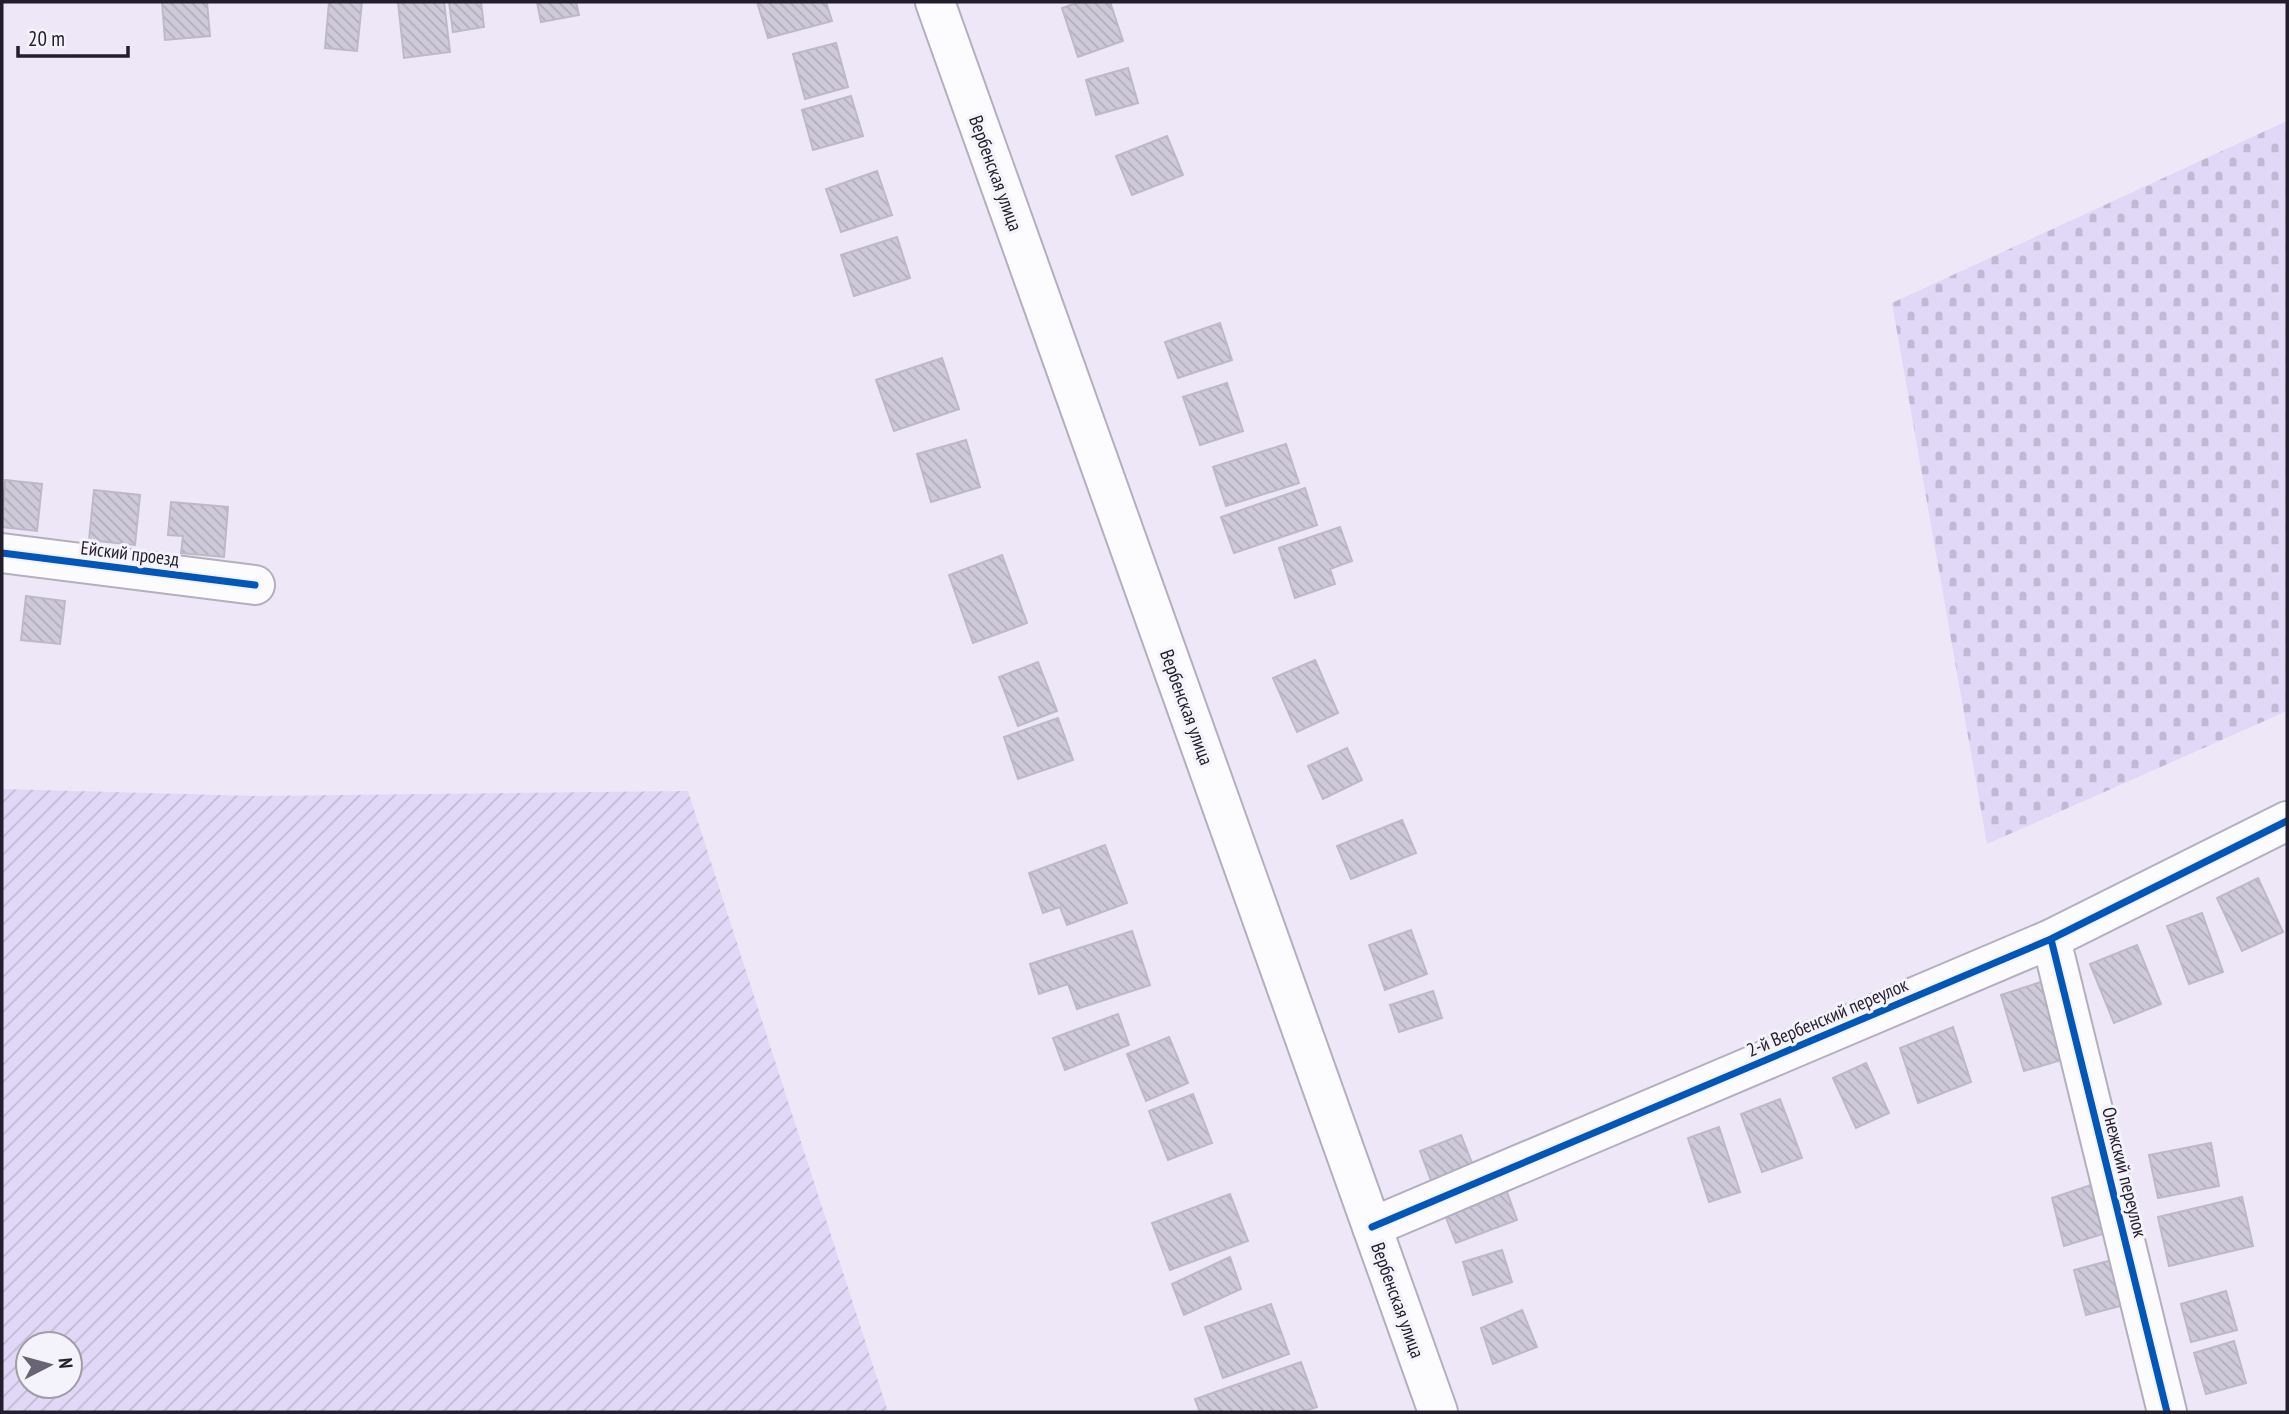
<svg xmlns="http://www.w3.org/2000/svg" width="2289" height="1414" font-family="'PT Sans Narrow',sans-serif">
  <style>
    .cemetery { fill: url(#cemetery-stones) }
    .garden { fill: url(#garden-furrows); fill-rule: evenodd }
    .building { fill: url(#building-back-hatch); stroke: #beb9c8; stroke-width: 2 }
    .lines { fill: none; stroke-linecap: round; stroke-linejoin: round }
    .street-casing { stroke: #b3afbd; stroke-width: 42 }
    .secondary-casing { stroke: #b3afbd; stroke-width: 42 }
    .street { stroke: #fcfbfe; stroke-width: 38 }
    .secondary { stroke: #fcfbfe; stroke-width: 38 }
    .cycleway-casing { stroke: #f4f2fa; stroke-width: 11 }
    .cycleway { stroke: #0057b8; stroke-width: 7 }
    .labels { text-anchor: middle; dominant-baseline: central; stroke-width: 6; stroke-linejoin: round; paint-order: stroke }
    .street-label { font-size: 19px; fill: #221e2b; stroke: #f4f2fa }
  </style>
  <defs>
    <pattern id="cemetery-stones" width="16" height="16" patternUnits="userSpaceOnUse" patternTransform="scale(1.75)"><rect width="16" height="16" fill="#e1d8f7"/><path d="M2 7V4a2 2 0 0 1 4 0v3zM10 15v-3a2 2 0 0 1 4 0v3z" fill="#c1b9d4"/></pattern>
    <pattern id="garden-furrows" width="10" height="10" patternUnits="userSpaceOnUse" patternTransform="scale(1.75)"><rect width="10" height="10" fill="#e1d8f7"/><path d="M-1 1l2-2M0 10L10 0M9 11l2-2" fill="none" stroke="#c1b9d4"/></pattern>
    <pattern id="building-back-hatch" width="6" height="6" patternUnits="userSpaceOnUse" patternTransform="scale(1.75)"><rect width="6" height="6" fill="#cfcad9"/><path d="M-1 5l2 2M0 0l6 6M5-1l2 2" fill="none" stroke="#b1adba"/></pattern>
  </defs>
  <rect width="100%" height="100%" fill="#ede7f8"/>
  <path class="cemetery" d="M2287 121V711L1987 844 1892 303Z"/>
  <path class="garden" d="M2 789 259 796 688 791 888 1412H2ZM28 1344H70V1386H28Z"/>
  <path class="building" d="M162 2H207L210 36 165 40Z
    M329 2H362L357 51 325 48Z
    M398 2H444L450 52 404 58Z
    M449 2H481L484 27 453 32Z
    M537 2H576L579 15 541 22Z
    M757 2H826L832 21 768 38Z
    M1079 2H1110L1123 41 1078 57 1062 8Z
    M836 43 848 87 805 99 793 54Z
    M1128 68 1138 103 1096 115 1086 80Z
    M851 96 863 136 813 150 802 110Z
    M1167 136 1183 175 1132 195 1116 156Z
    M877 171 892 215 841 232 826 189Z
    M897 237 910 278 854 296 841 255Z
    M1220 323 1232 360 1178 378 1165 342Z
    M942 358 959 409 894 431 876 380Z
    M1227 383 1243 431 1200 445 1183 397Z
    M966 440 980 487 931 502 917 454Z
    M1286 444 1299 483 1226 506 1213 467Z
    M5 480 42 484 37 531 2 527Z
    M1305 488 1317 525 1234 553 1221 517Z
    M94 490 140 495 135 545 89 540Z
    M171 502 228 507 224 557 181 553 183 536 168 535Z
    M1340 527 1352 561 1330 569 1335 584 1295 598 1279 548Z
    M1002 555 1027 623 973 643 949 575Z
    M26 596 65 601 60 644 21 640Z
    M1315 660 1338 713 1297 732 1273 678Z
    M1038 662 1057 711 1018 726 999 677Z
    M1058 718 1073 760 1018 779 1004 737Z
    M1347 748 1362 780 1323 799 1308 766Z
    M1402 820 1416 853 1351 879 1337 846Z
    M1105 845 1127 903 1067 925 1060 907 1043 913 1029 873Z
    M2258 878 2283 932 2242 951 2217 898Z
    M2202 913 2223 972 2189 984 2167 926Z
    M1411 930 1427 974 1385 990 1369 945Z
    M1132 931 1150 985 1077 1009 1068 984 1039 994 1030 964Z
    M2137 945 2161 1004 2114 1023 2090 964Z
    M2044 981 2068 1058 2024 1071 2001 995Z
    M1433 991 1442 1018 1399 1032 1390 1005Z
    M1118 1014 1129 1045 1065 1070 1053 1038Z
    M1953 1027 1971 1082 1918 1103 1900 1048Z
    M1169 1037 1188 1083 1146 1101 1127 1054Z
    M1866 1063 1889 1113 1856 1128 1833 1078Z
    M1193 1094 1212 1143 1168 1160 1149 1111Z
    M1780 1099 1802 1158 1762 1172 1741 1114Z
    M1719 1127 1740 1192 1709 1202 1688 1138Z
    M1461 1135 1474 1168 1432 1183 1420 1151Z
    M2211 1143 2219 1186 2158 1198 2149 1155Z
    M2094 1184 2109 1232 2064 1246 2052 1198Z
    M1507 1192 1517 1220 1456 1243 1445 1215Z
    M1230 1194 1248 1241 1170 1270 1152 1223Z
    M2242 1197 2253 1246 2169 1266 2158 1217Z
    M1502 1250 1512 1282 1473 1295 1463 1262Z
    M1230 1257 1241 1289 1184 1315 1172 1284Z
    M2112 1260 2124 1305 2086 1315 2074 1270Z
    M2226 1291 2237 1330 2191 1342 2181 1304Z
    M1271 1304 1289 1354 1223 1378 1205 1327Z
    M1522 1310 1537 1347 1493 1364 1481 1328Z
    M2234 1341 2246 1383 2206 1394 2194 1353Z
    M1301 1362 1317 1407 1301 1412H1200L1195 1399Z"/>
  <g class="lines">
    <g class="street-casing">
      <path id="street" d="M2 553 255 585
        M2051 939 2167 1412
        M1372 1227 2051 939 2287 821"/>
    </g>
    <g class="secondary-casing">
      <path id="secondary" d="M935 2 1438 1412"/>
    </g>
    <use href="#street" class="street"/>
    <use href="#secondary" class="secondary"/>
    <g class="cycleway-casing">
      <path id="cycleway" d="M2 553 255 585
        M2051 939 2167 1412
        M1372 1227 2051 939 2287 821"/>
    </g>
    <use href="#cycleway" class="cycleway"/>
  </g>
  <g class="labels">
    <g class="street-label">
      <text transform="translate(996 173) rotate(70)">Вербенская улица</text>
      <text transform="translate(130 553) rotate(7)">Ейский проезд</text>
      <text transform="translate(1187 707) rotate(70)">Вербенская улица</text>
      <text transform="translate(1827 1017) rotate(-23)">2-й Вербенский переулок</text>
      <text transform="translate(2125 1172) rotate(76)">Онежский переулок</text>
      <text transform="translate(1398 1300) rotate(70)">Вербенская улица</text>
    </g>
  </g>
  <rect width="2289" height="1414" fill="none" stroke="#221e2b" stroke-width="7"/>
  <g transform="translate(49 1365) rotate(84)"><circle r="33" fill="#f4f2fa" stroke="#a09da7" stroke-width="2"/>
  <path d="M0-5L12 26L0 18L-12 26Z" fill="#696473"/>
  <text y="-10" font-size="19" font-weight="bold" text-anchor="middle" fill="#221e2b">N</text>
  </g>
  <path d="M18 46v10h110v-10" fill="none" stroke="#221e2b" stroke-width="3.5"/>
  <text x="28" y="46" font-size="21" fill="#221e2b" stroke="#f4f2fa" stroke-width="5" paint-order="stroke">20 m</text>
</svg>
